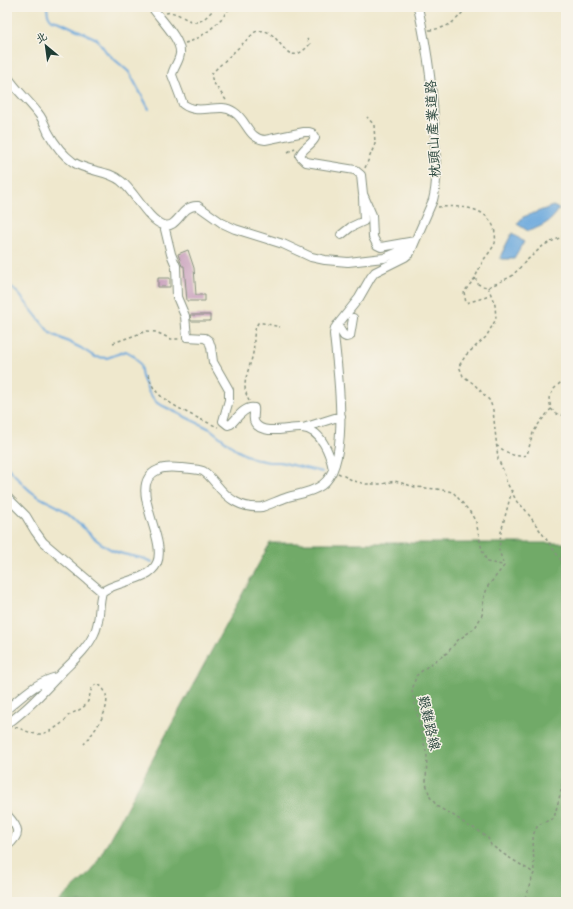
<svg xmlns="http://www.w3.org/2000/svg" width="573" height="909" font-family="Caveat,'LXGW WenKai TC',sans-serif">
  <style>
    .forest { fill: #71aa68; stroke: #48744e }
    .water { fill: #6ba8dd; stroke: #457288 }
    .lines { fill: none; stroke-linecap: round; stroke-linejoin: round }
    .stream { stroke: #6ba8dd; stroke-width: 2 }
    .building { fill: #c396b8 }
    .minor-casing { stroke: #879280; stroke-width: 10 }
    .path { stroke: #879280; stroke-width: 1.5; stroke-dasharray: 3 3; stroke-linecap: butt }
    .minor { stroke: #fff; stroke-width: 8 }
    .labels { text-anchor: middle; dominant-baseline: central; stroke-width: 3; stroke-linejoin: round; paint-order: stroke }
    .street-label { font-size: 14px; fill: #1f3d34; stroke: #f7f3e8 }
  </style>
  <rect width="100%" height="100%" fill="#f7f3e8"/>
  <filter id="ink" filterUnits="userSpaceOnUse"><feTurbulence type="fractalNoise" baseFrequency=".025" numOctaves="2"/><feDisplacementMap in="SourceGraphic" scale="8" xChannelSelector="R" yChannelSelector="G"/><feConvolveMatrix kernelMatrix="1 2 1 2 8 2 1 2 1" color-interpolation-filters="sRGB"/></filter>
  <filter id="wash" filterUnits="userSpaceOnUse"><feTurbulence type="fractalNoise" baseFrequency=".012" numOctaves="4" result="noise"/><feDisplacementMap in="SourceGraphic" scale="16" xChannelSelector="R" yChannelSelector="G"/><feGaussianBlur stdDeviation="0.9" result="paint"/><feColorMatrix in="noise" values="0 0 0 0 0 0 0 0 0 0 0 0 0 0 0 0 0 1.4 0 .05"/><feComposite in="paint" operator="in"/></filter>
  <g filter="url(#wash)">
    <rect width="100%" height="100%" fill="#efe8cd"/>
    <path class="forest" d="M270 543H566V902H58L92 871Z"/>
    <path class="water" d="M553 206 559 209C552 222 541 227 528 231L517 224 523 217Z
      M512 233 524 242 514 259H501V255Z"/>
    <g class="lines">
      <path class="stream" d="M47 7 48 15 52 20 60 22 97 39 107 53 129 72 149 109
        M7 283 18 293 50 333 81 348 95 357 107 358 126 351 133 355 140 364 142 377 149 393 157 403 210 429 238 451 254 459 269 462H280L322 472
        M7 467C16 475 23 486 33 493 45 502 59 505 70 515 84 527 95 542 112 550 126 557 139 555 152 562"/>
    </g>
    <g id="blocks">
      <path class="building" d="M188 250 194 268 196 295H205V301H187L184 266H182L178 254Z
        M158 278H170V287H158Z
        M190 315H210V321H191Z"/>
    </g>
  </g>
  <g filter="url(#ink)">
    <use href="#blocks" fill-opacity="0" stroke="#879280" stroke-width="1"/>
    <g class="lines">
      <g class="minor-casing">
        <path id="minor" d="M152 7C160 19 182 40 180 54 179 62 173 68 172 75L183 104C200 117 219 101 234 112 247 120 248 139 265 140L304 132H309L312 133 315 138C311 146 302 148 300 156L306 162 355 170 361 175 363 194 372 215 373 237 377 245 381 247 415 241
          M7 76C16 90 28 100 38 113 43 119 45 125 48 132 54 143 63 155 73 162 88 172 108 170 121 181 134 191 148 220 163 225 178 230 181 204 198 206L222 223 235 229 283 244 311 257 325 260 348 262 384 258 413 246
          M164 225 171 254 176 266 177 297 185 316 187 337 205 338 209 341 211 347 213 362 229 390V400L223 421 228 425 231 424C237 418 245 406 254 408 255 413 252 419 255 423 263 436 289 427 302 428 321 429 330 454 333 469
          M341 235 351 227 364 221 363 197
          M337 325 344 336 346 337 350 336 353 318
          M303 428 341 416
          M7 497 26 516 35 531 43 542 102 592
          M7 709C23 696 36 682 57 677
          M7 724C28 709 45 690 63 671 74 660 87 649 94 634 101 621 98 606 102 592 117 580 148 582 157 563 168 538 125 484 158 470 165 466 174 468 182 468 188 469 196 469 203 471 208 474 212 479 216 484 228 499 241 509 262 507 271 504 279 500 288 497 299 494 313 492 322 485 352 463 337 368 334 334L335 328 359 298 371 277 375 272 405 257 410 253 433 200C438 181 436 162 435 142 434 96 428 52 418 7
          M7 815C19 828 22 834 7 846"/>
      </g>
      <path class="path" d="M166 13C179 9 190 28 202 20 207 17 212 11 216 7
        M429 30C449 28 455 22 467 7
        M185 43C201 40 222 21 230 7
        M226 100 213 82 211 75 214 71 255 32C282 22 282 76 310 44L307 39
        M288 152 295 148
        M365 168 375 144 374 125 367 117
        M438 207C457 206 486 205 494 228 495 233 496 238 495 243 492 250 486 256 483 261 480 267 477 273 475 278L478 284 482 286 488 287 498 283 512 276 526 261 544 245 566 235
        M475 278 464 292 466 303 490 296
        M488 287 495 305 496 319 486 337 466 355 459 366 463 376 474 384 490 401 493 410 498 459 504 472 506 481 517 502 524 508 566 567
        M113 343 147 331 156 332 171 339H180
        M149 374C150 380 151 385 156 391 166 404 201 420 218 427
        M249 401C247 397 245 391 245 386 245 376 251 364 253 353 255 343 252 333 258 323H263L280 327
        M551 409 557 414 564 415
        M496 445C508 453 513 458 527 455L533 433 540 422 551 409 549 398 554 389 566 377
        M338 473 354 481 366 484H382L395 481 415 487 437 489 453 492 470 512 476 522 482 550 487 562 503 565
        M512 490 501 532 499 550 504 566 488 586 484 597 482 615 475 628 458 640 447 653 429 665 416 676 412 691 427 756 426 783 430 797 438 807 456 817 468 826 476 829 488 838 491 845 505 855 534 873
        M15 727C23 729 32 735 41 734 48 733 58 727 63 722 66 720 67 717 69 715 76 711 82 710 87 703 91 697 89 685 98 684 120 699 95 731 84 744
        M520 902 525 898 534 873 533 835 538 825 554 818 561 791 566 755"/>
      <use href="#minor" class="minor"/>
    </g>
  </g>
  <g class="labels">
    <g class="street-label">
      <text transform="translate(433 129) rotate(-93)">枕頭山產業道路</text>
      <text transform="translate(429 723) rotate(77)">艱難路線</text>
    </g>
  </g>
  <rect width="573" height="909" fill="none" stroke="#f7f3e8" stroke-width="24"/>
  <g transform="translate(46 46) rotate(331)" stroke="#f7f3e8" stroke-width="3" paint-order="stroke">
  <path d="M0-3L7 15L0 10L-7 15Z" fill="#1f3d34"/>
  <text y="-6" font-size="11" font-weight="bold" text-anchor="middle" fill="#1f3d34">北</text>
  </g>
</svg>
